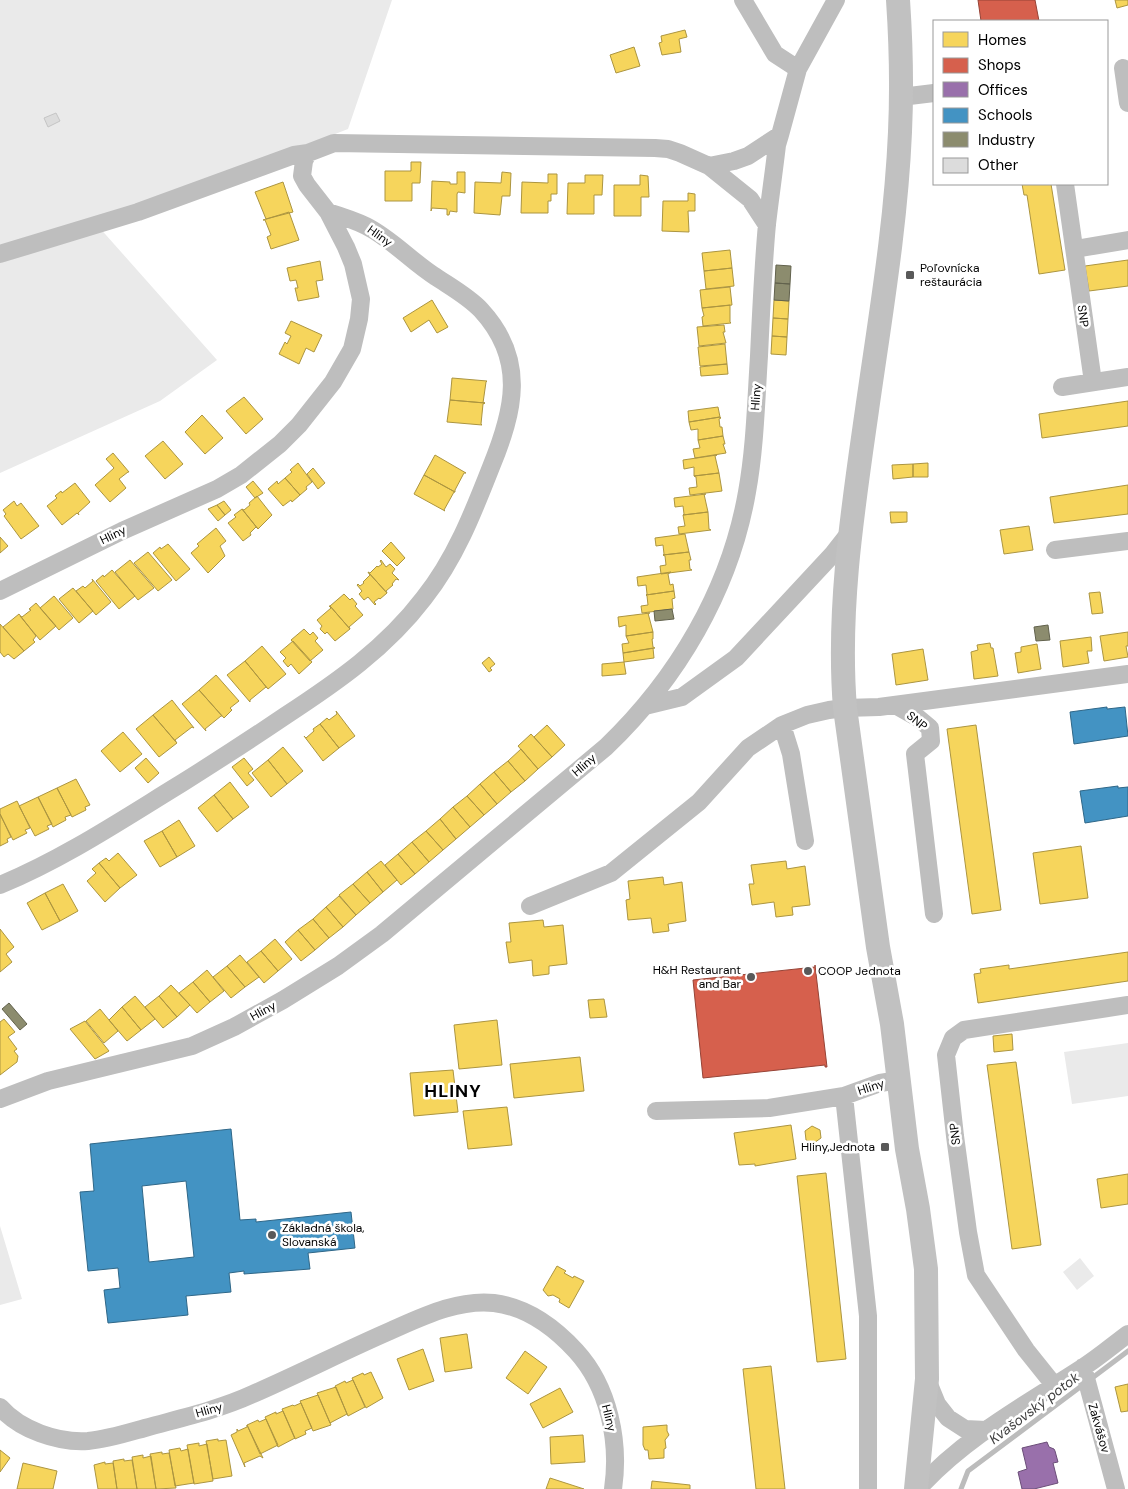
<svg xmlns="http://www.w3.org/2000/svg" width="1128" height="1489" font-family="'DM Sans',sans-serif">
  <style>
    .green { fill: #eaeaea }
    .homes { fill: #f6d55c; stroke: #ac9540 }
    .shops { fill: #d6604d; stroke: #964336 }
    .offices { fill: #9970ab; stroke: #6b4e78 }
    .schools { fill: #4393c3; stroke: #2f6788; fill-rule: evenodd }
    .industry { fill: #8c8c6e; stroke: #62624d }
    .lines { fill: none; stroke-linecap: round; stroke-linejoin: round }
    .stream { stroke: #bcbcbc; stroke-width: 5 }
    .building { fill: #dcdcdc; stroke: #c5c5c5 }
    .minor { stroke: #bebebe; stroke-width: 18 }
    .secondary { stroke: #c1c1c1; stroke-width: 24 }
    .poi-dot { fill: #595959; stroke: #fff; stroke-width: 2 }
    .labels { text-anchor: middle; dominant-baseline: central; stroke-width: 5; stroke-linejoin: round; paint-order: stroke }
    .street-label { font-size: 12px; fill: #000; stroke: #fff }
    .poi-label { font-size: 12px; fill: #000; stroke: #fff; text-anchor: start }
    .water-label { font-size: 14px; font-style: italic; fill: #404040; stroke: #fff }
    .district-label { font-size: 18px; font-weight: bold; letter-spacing: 1px; fill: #000; stroke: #fff }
  </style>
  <rect width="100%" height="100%" fill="#fff"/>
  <path class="green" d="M0 0H392L348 129 98 226 217 360 160 401 0 473Z
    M1128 1043V1096L1072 1104 1064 1052Z
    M0 1226 22 1299 0 1305Z
    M1080 1258 1094 1276 1077 1290 1063 1272Z"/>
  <path class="homes" d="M1115 0H1128V5L1117 8Z
    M685 30 687 37 679 39 681 52 662 55 659 43 662 42 661 36Z
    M634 47 640 66 616 73 610 55Z
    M411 162H421L420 183H412V201H385V171H411Z
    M457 172H465V193L458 192 457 194V212L450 211 449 215H447V209L432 208 431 211 432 181 450 182V184H457Z
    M502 172 511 173 510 196H502L500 215 474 213 475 182 501 183Z
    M548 174H557V194H551V201H548V213H521L522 182 548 183Z
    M585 175H603L602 195H594V214H567L568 183H585Z
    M640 175 648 176 649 197H641V216H614V185H640Z
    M283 182 293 212 266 219 255 192Z
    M1022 184H1051L1065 270 1039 274 1027 195H1024Z
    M688 193 695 194V211H688L689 232 662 231 663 201H688Z
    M289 212 299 240 271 249 267 237 271 235 265 220H263Z
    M730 250 732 268 704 271 702 253Z
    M1128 260V286L1089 291 1085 266Z
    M320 261 323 280 316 281 319 297 298 301 295 288H298L296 280 290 281 287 268Z
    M732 268 734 286 706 289 704 271Z
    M730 287 732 305 702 308 700 290Z
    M432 300 448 327 437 333 429 320 411 332 403 318Z
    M774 300 789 301 788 319 773 318Z
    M730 305V322L731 323 703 326 702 317 704 316 702 308Z
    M773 318 788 319 787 337 772 336Z
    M291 321 322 335 314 352 306 348 299 364 279 354 285 342 287 344 291 336 285 333Z
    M724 325 725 332H723L726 343 699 346 697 327Z
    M772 336 787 337 786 355 771 354Z
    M725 344 727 364 700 366 698 347Z
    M727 364 728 374 701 376 700 367Z
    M452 378 487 381 486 382 483 403H485L450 400Z
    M244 397 263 419 246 434 226 411Z
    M450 400 485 403 483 404 481 424 482 425 447 422Z
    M1128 401V426L1042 438 1039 414Z
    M718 407 720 417 689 422 688 411Z
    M202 415 223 438 205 454 185 432Z
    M720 417 721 418 719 419 720 427H722L723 436 698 440V429L691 430 689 422Z
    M723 436 725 444H723L726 453 695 458 693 449 700 448 698 440Z
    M163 441 183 464 165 479 145 456Z
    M113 453 129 472H128L119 479 126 488 110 502 95 485 114 468 106 459Z
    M435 455 466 473H464L455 490V492L424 475Z
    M717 455 715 456 719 473 694 476V467L684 469 683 460Z
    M298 463 312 482 306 487 307 489 300 495 285 478 292 472 290 470Z
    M928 463V477H913V464Z
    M913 464V477L893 479 892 465Z
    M313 468 325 483 318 489 307 474Z
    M719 473 722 491 690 495 689 488 697 487 696 477 694 476Z
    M424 475 455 492H454L444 510 445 511 414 494Z
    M285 478 300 495 292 502 291 500 283 506 268 489 277 481 278 484Z
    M253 481 263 493 255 498 246 487Z
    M75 483 90 502 78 513 79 515 77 513 62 525 47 506 57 498 55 496 61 491 62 493Z
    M1128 485V514L1054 523 1050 497Z
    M704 494 708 512 683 515 684 514 683 506 675 507 674 498 706 494Z
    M257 496 272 515 258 529 242 509 244 510 250 505 249 503Z
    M14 501 17 506 21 503 39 526 21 539 4 516 6 514 3 510Z
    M224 501 231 510 225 515 217 505Z
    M217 505 225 515 218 521 208 509Z
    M242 509 258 529 256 527 250 533 251 535 243 541 228 523 236 517 234 515Z
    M708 512 709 529 711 530 679 534 678 527 685 526 683 515Z
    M890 512H907V522L891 523Z
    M1029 526 1033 550 1004 554 1000 530Z
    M216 528 226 541 220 546 225 556 208 573 191 553 199 546 197 544Z
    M685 534 689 552 663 555 664 554 663 545 656 546 655 538Z
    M0 537 8 546 0 553Z
    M391 542 405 558 397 566 382 551Z
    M168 544 190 569 176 581 153 553 160 547 161 549Z
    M148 552 172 580 158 591 134 563Z
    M689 552 691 560H689L690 569 692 570 661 574 660 566 666 565 665 556 663 555Z
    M130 560 154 588 138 600 115 572Z
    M381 560 386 567 390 564 395 569 392 573 399 580 396 579 392 584 393 585 386 591 387 593 368 572 370 573 377 566 378 567 382 564 380 561Z
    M112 570 135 596 119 609 96 581 103 575 104 577Z
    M368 572 387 593 380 599 379 598 374 602 376 604 375 605 368 597 364 600 359 594 362 591 357 585 358 584 360 586 364 583 363 582 370 575Z
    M671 572 668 574 670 585 673 584 674 591 646 595 647 594 646 585 638 586 637 577Z
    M92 579 111 602 96 615 76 591 83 586 85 588 93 581Z
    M73 588 93 611 79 623 59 599Z
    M674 591 675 598 672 599 673 609 642 613 641 606 648 605 647 596 646 595Z
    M1100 592 1103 613 1092 614 1089 593Z
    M344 594 350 600 352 598 357 604 355 606 363 615 349 627 350 629 330 606Z
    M54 596 73 618 59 630 40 608Z
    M36 603 56 626 40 640 20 616 22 617 31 610 29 609Z
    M329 606H330L350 629 335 641 327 632 325 634 320 629 322 626 317 620 331 608Z
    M648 613 653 632 626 636V625L619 627 618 617 650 613Z
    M19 614 36 636 33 640 35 642 24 651 3 627Z
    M0 624 24 651 14 659 8 654 4 657 0 652Z
    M304 629 310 635 313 632 318 638 315 641 323 650 310 661 291 640Z
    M653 632V639H652L653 647 655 648 623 653 622 644 629 643 626 636Z
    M1128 632V646H1126L1128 657 1104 661 1100 636Z
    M1091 637 1092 651H1087L1089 663 1063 667 1060 641Z
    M293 641 312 662 299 674 291 664 288 667 283 661 286 658 280 652Z
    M990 643 991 648H993L998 676 974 679 971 652 978 650 977 645Z
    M1037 644 1041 669 1018 673 1015 653 1021 652V647Z
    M262 646 286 674 268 689 245 661Z
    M653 648 654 658 624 662 623 653Z
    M923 649 928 680 896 685 892 654Z
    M489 657 495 664 490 668 492 670 489 672 482 663Z
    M245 661 267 688 266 687 250 700V702L227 675Z
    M624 662 626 674 602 676V664Z
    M216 675 239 701 230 708 232 710 224 718 199 690Z
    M199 690 222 716H221L205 729 206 731 182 704Z
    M172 700 194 728 192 727 175 740 176 742 153 715Z
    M336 711 355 736 339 748 320 724 327 718 329 720 337 714Z
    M153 715 177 743 159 757 136 729Z
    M320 724 339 748 323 761 304 736 306 738 314 731 313 729Z
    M547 725 565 745 552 757 534 737Z
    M976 725 1001 910 972 914 947 729Z
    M123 732 142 754 120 772 101 751Z
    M531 734 552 757 538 769 518 746Z
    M283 747 303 771 287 784 268 760Z
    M521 749 538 769 525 781 508 761Z
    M146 758 159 773 148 783 135 768Z
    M244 758 253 769 248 773 254 780 247 786 232 767Z
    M268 760 287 784 271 797 252 773Z
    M508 761 525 781 511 792 494 772Z
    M494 772 511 792 497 804 480 784Z
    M76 779 90 805 85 807 86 810 72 817 57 788Z
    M230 782 249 807 233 819 214 795Z
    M480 784 497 804 484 815 467 796Z
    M57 788 71 815 65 817 66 820 53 827 38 797Z
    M214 795 233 819 217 832 198 808Z
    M467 796 484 815 470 827 453 807Z
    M38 797 52 824 47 826 49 829 35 836 19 806Z
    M17 801 30 828 25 830 27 833 13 840 0 814V809Z
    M453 807 470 827 456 839 440 819Z
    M0 814 11 837 7 839 8 842 0 846Z
    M440 819 456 839 443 850 426 831Z
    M179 820 195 846 177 857 162 831Z
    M162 831 177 857 160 867 144 841Z
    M426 831 443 850 429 862 412 842Z
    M412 842 429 862 415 874 398 854Z
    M1081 846 1088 898 1040 904 1033 853Z
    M118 853 137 875 120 888 99 863 106 858 109 861Z
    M398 854 415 874 401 885 385 865Z
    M381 861 397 880 383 892 367 872Z
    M786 861 787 869 805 866 810 905 792 907 793 915 776 917 774 902 752 905 749 884H754L751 865Z
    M99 863 120 888 105 902 87 881 96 873 92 869Z
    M367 872 383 892 370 903 353 884Z
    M663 877 664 885 682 882 686 921 668 924 669 931 653 933 651 918 628 920 626 900 630 899 628 881Z
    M63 884 78 911 60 921 45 893Z
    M353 884 370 903 356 915 339 895Z
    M45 893 60 921 42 930 27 903Z
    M339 896 356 915 343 927 326 907Z
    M326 907 343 927 329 938 313 919Z
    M313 919 329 938 315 950 298 930Z
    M543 920 544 927 563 925 567 964 549 966V974L533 976 532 960 509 963 506 942H511L509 923Z
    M0 929 14 947 6 954 12 962 0 972Z
    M298 930 315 950 301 961 285 942Z
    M275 939 292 959 278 971 261 951Z
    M261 951 278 971 264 983 247 962Z
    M1128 952V981L978 1003 974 974 981 973 980 969 1009 965V969Z
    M240 955 259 977 245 987 227 966Z
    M227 966 245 987 231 998 213 977Z
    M207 970 224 991 210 1002 193 982Z
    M193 982 210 1002 197 1013 179 993Z
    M171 985 190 1005 177 1017 159 996Z
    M135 996 155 1019 141 1030 122 1007Z
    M159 996 177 1017 163 1028 145 1007Z
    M604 999 607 1017 590 1018 588 1000Z
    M122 1007 141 1030 127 1041 109 1020Z
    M100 1009 118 1031 104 1043 86 1021Z
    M4 1019 15 1032 8 1037 17 1049 14 1051 18 1056 17 1062 0 1075V1022Z
    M497 1020 502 1065 459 1069 454 1025Z
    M85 1021 109 1051 95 1059 70 1029Z
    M1012 1034 1013 1050 994 1052 993 1036Z
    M580 1057 584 1091 514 1098 510 1064Z
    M1016 1062 1041 1245 1012 1249 987 1065Z
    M453 1070 458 1112 414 1116 410 1073Z
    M507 1107 512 1145 468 1149 463 1111Z
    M791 1125 796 1159 755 1166V1164L739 1165 734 1133Z
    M812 1126 820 1130 821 1138 814 1143 806 1140 805 1131Z
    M826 1173 846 1359 817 1362 797 1176Z
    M1128 1174V1204L1101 1208 1097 1179Z
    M557 1266 566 1271 564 1273 573 1278 574 1276 584 1281 569 1308 559 1302 560 1299 553 1295 548 1296 543 1290Z
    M466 1334H467L472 1368 445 1372 440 1338Z
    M423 1349 434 1381 409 1390 397 1359Z
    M525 1351 547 1367 528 1394 506 1378Z
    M771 1366 785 1489H756L743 1369Z
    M371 1372 383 1398 366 1408 352 1378 363 1373 364 1375Z
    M353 1380 365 1407 348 1416 335 1386 345 1381 346 1383Z
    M1128 1384V1411L1121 1412 1115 1387Z
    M336 1387 347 1414 330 1423 317 1393Z
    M560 1388 573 1412 543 1428 530 1404Z
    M318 1395 331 1425 313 1431 300 1401Z
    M301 1403 312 1428 305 1431 306 1434 295 1439 282 1409 293 1405 294 1406Z
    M283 1411 295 1438 278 1447 265 1417 276 1412V1414Z
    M266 1419 278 1445 260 1454 247 1425 258 1420 259 1422Z
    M247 1425 263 1458 260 1456 244 1463 245 1467 231 1435 237 1432V1429L238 1431 247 1427Z
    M667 1425V1431L669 1435 665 1440 666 1448 664 1449V1458L649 1459 648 1450H645L643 1445V1427Z
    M583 1435 585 1462 551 1464 550 1437Z
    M218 1439V1441L226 1440 232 1476 213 1479 206 1441Z
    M199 1443V1446L207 1444 213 1481 194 1484 187 1445Z
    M180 1448 181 1451 188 1449 194 1483 175 1486 169 1450Z
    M0 1450 10 1458 0 1472Z
    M162 1452V1454L169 1453 176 1488 156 1489 150 1454Z
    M143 1455V1458L151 1456 156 1489H137L132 1457Z
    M124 1459V1461L132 1460 137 1489H117L113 1461Z
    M105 1462V1464L113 1463 117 1489H98L94 1465Z
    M23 1463 57 1471 53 1489H17Z
    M550 1478 584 1489H546Z
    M652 1481 690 1485V1489H651Z"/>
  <path class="shops" d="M978 0H1035L1039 21H981Z
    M815 965 827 1067H825V1065L703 1078 693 980 815 967Z"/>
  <path class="offices" d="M1047 1442 1049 1447 1054 1449 1055 1451 1058 1462 1053 1463 1058 1483 1034 1489H1022L1018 1472 1027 1469 1022 1448Z"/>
  <path class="schools" d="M1107 707V709L1125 707 1128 736 1074 744 1070 712Z
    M1118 786V788L1128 787V816L1085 823 1080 791Z
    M231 1129 240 1220 256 1219V1222L351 1212 355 1248 308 1253 310 1269 244 1274V1271L229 1273 231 1292 186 1296 188 1315 108 1323 104 1290 120 1288 118 1268 88 1271 80 1192 94 1191 90 1144ZM186 1181 194 1257 149 1262 142 1186Z"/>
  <path class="industry" d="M776 265 791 266 790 284 775 283Z
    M775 283 790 284 789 301 774 300Z
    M672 609 674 619 655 621 654 611Z
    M1048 625 1050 640 1036 641 1034 627Z
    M9 1003 27 1024 20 1030 2 1009Z"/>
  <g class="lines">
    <path class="stream" d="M961 1489 968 1471 1128 1351"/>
  </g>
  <path class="building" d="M56 113 60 121 48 127 44 118Z"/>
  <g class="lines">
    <path class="minor" d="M743 0 775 54 798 69
      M1123 68 1128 103
      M901 97 934 93
      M709 166 750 199 767 225
      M1065 184 1093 382
      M1075 249 1128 240
      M0 254 138 212 294 155 308 153 334 143 655 148 668 149 680 153 709 166 734 161 748 156 780 135 798 69 836 0
      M1062 387 1128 377
      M1055 550 1128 541
      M0 591 122 531 217 489 241 475 280 444 299 425 333 382 352 349 359 319 361 299 353 264 346 247 328 212 307 185 302 176 304 161 308 153
      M895 705 918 718 930 728 931 741 915 754 934 914
      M645 706 682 697 736 658 832 555 850 532
      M782 725 791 754 805 841
      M0 885C65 858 123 819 182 783 217 761 251 739 285 716 337 682 386 648 424 598 455 559 473 513 491 467 514 411 527 360 481 310 469 297 451 287 436 277 412 262 392 239 366 226 354 220 341 216 328 212
      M530 906 611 873 699 802 748 748 782 725 807 715 829 710 845 708 879 707 1128 674
      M0 1099 48 1081 192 1046 234 1027 283 1000 338 966 382 934 606 747C677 679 730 590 747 492 755 448 756 402 759 356 761 312 763 268 767 224 770 198 774 171 777 145L780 135
      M656 1111 769 1108 844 1096
      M1083 1367 1116 1489
      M928 1382 937 1404 948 1418 965 1429 986 1430
      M1054 1385 1026 1350 976 1275 968 1232 955 1136 946 1055 953 1038 964 1030 1128 1005
      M0 1407C20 1430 58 1443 88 1441 108 1439 127 1433 145 1428 181 1418 218 1410 253 1394 299 1374 344 1351 390 1331 422 1317 458 1299 494 1303 527 1307 554 1327 576 1351 609 1387 620 1442 613 1489
      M868 1489V1316L844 1096 880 1083 899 1080
      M918 1489C964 1438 1025 1405 1082 1368 1098 1358 1113 1345 1128 1334"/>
    <path class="secondary" d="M898 0C901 44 902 88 900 132 896 226 880 318 867 410 853 508 837 609 845 708L878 947 892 1024 907 1149 918 1209 926 1269 927 1379 916 1489"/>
  </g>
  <g class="poi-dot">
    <rect x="905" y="270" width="10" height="10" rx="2.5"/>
    <circle cx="808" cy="971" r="5"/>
    <circle cx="751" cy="977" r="5"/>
    <rect x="880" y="1142" width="10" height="10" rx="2.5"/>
    <circle cx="272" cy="1235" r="5"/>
  </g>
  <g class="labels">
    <g class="street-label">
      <text transform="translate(380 236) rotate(35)">Hliny</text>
      <text transform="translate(1083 316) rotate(82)">SNP</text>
      <text transform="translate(756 397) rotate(-86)">Hliny</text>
      <text transform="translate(113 535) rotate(-26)">Hliny</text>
      <text transform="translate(917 721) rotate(39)">SNP</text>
      <text transform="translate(584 765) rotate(-41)">Hliny</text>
      <text transform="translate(263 1011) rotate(-29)">Hliny</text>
      <text transform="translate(871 1087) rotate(-18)">Hliny</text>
      <text transform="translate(955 1134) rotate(-97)">SNP</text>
      <text transform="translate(209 1410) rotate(-16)">Hliny</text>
      <text transform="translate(609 1418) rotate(76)">Hliny</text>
      <text transform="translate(1099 1428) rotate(74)">Zakvášov</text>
    </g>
    <g class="poi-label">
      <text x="920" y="268">Poľovnícka<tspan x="920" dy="14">reštaurácia</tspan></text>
      <text x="741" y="970" text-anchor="end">H&amp;H Restaurant<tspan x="741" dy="14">and Bar</tspan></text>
      <text x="818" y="971">COOP Jednota</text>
      <text x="875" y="1147" text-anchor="end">Hliny,Jednota</text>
      <text x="282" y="1228">Základná škola,<tspan x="282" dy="14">Slovanská</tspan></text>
    </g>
    <g class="water-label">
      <text transform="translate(1034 1408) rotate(-37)">Kvašovský potok</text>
    </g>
    <g class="district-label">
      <text x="453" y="1091">HLINY</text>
    </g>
  </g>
  <rect x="933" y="20" width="175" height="165" fill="#ffffff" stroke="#999999"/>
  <rect x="943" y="32" width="25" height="15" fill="#f6d55c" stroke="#999999"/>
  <text x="978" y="45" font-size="15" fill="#000000">Homes</text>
  <rect x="943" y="58" width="25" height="15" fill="#d6604d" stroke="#999999"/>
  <text x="978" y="70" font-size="15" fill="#000000">Shops</text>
  <rect x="943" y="82" width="25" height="15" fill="#9970ab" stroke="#999999"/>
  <text x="978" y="95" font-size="15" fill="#000000">Offices</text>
  <rect x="943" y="108" width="25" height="15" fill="#4393c3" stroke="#999999"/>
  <text x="978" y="120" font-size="15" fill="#000000">Schools</text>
  <rect x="943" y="132" width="25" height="15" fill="#8c8c6e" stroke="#999999"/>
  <text x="978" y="145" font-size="15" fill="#000000">Industry</text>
  <rect x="943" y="158" width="25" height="15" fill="#dcdcdc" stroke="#999999"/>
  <text x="978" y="170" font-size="15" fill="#000000">Other</text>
</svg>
